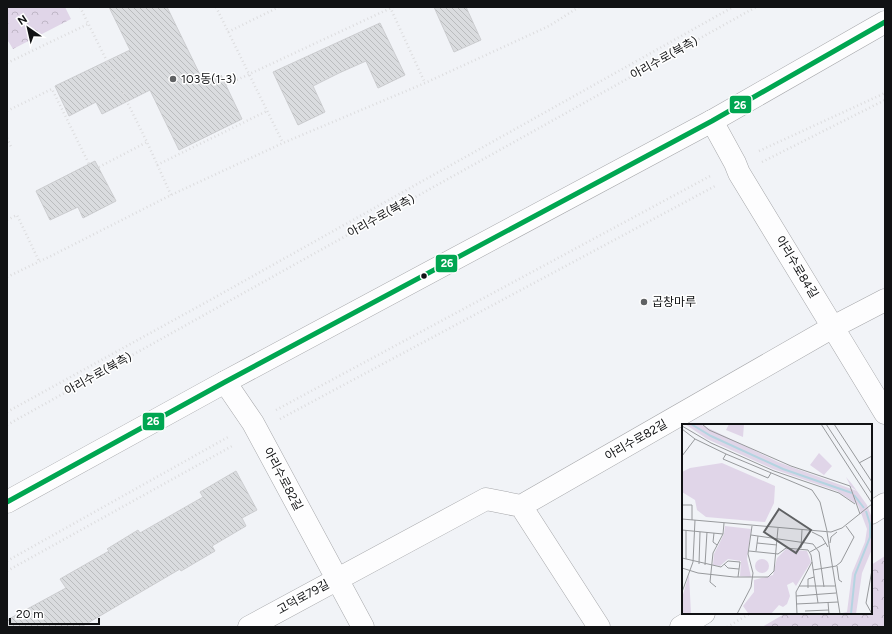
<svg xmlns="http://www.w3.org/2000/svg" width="892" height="634" font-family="Figtree,'Noto Sans KR',sans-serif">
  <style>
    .forest { fill: url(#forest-crowns) }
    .building { fill: url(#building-back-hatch); stroke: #cccdd0 }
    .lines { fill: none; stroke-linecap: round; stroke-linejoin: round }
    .minor-casing { stroke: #a6a7aa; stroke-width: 23 }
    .secondary-casing { stroke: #a6a7aa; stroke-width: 23 }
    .path { stroke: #dcdcde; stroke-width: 2.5; stroke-dasharray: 1 3; stroke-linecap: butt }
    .minor { stroke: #fdfdfe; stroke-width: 22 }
    .secondary { stroke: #fdfdfe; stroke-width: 22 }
    .path-bridge { stroke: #dcdcde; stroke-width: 2.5; stroke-dasharray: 1 3; stroke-linecap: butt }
    .bus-1-casing { stroke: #fff; stroke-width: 8 }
    .bus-1 { stroke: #00a651; stroke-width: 5 }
    .poi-dot { fill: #5f6163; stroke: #fff; stroke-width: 1.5 }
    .bus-dot { fill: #111214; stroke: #fff; stroke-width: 1.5 }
    .labels { text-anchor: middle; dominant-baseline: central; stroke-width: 3; stroke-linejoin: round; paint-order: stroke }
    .street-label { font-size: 12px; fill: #111214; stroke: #fff }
    .poi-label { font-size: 12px; fill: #111214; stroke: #fff; text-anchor: start }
    .inset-river { fill: none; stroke: #b4d4e1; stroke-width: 2 }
    .inset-road { fill: none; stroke: #97999c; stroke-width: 1 }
    .view { fill: #5f6163; fill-opacity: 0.15; stroke: #5f6163; stroke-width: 2 }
    .inset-edge { fill: none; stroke: #111214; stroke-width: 2 }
    .line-badge { stroke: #fff; stroke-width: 1.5 }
    .badge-label { font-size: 11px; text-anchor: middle; font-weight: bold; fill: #fff }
  </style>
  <defs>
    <pattern id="forest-crowns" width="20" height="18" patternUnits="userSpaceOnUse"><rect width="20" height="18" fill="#e0d5e8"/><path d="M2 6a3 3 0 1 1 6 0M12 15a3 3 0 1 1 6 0" fill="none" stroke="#bfb6c6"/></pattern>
    <pattern id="building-back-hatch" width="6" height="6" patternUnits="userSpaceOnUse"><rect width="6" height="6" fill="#dadcdf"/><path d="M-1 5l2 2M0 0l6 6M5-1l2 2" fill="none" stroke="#babcbe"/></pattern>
  </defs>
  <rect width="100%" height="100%" fill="#f1f3f7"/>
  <path class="forest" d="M7 7H65L71 19 13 49 7 39Z
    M885 556V627H762L786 613H871V565Z"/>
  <path class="building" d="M109 7H167L204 83 221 75 242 119 179 150 150 90 102 114 96 102 69 116 55 86 130 50Z
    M434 7H466L481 40 454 52Z
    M380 23 405 75 378 88 366 61 339 73 313 86 325 112 298 125 273 72Z
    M95 161 116 201 83 218 78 207 50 220 36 191Z
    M236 471 257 510 242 518 246 526 212 546 215 551 181 571 180 569 81 627H7V620L66 588 60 579 109 551 107 549 138 530 140 533 203 497 200 492Z"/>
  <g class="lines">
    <g class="minor-casing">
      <path id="minor" d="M712 121 735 163 739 173 885 413
        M225 382 253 423 363 627
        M521 506 599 627
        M871 513 885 504
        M249 627 486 499 521 506 833 327 885 300
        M681 627 704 613"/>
    </g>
    <g class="secondary-casing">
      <path id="secondary" d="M7 502 225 382 712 121 885 22"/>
    </g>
    <path class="path" d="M80 7 147 142 171 195
      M216 7 283 143
      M390 7 425 83
      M228 32 279 7
      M7 63 88 24
      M7 111 52 89 89 164
      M7 138 12 149
      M759 151 885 93
      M762 162 885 100
      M157 165 267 111
      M99 167 147 142
      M7 220 17 215 39 261
      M7 277 53 255 171 195 283 143 425 83 549 26 579 7
      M276 410 712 175
      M7 412 212 299 733 7
      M280 419 717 185
      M7 425 756 7
      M7 561 230 436
      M7 571 234 445
      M727 627 751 613"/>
    <use href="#minor" class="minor"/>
    <use href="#secondary" class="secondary"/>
    <path class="path-bridge" d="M226 85 393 7"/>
    <g class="bus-1-casing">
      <path id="bus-1" d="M7 502 225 382 712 121 885 22"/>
    </g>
    <use href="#bus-1" class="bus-1"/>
  </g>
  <g class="poi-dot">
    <circle cx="173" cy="79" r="4"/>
    <circle cx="644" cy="302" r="4"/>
  </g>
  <circle class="bus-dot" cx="424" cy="276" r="3.5"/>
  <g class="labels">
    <g class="street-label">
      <text transform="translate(664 58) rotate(-29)">아리수로(북측)</text>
      <text transform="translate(381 216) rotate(-29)">아리수로(북측)</text>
      <text transform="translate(797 267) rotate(59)">아리수로84길</text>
      <text transform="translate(98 374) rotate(-29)">아리수로(북측)</text>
      <text transform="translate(636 440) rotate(-30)">아리수로82길</text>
      <text transform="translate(283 479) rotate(62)">아리수로82길</text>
      <text transform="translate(303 597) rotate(-29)">고덕로79길</text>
    </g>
    <g class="poi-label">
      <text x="181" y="79">103동(1-3)</text>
      <text x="652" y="302">곱창마루</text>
    </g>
  </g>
  <g transform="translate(682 424)">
    <rect width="190" height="190" fill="#f1f3f7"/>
    <path d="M3 0H18L96 38 175 67 169 63 164 53 170 60 185 81 190 94V125L180 149 174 190 160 189 165 188 170 149 183 118 185 105 176 81 155 67 91 45 25 15ZM40 39 93 62 92 79 83 98 24 93 15 86 13 76 0 68V48L8 44ZM43 102 69 105 65 135 69 153 58 152 59 137 46 135 38 142 31 141 32 130 42 110ZM104 125 125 127 129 138 114 162 111 158 105 161 108 172 105 180 101 183 97 181 89 190 66 189 61 182 72 168V156L91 151 95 134ZM7 150 9 190H0V174Z" fill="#e0d5e8"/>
    <path d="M47 0H62L61 13 44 6ZM137 29 150 42 142 51 128 41ZM73 142a7 7 0 1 1 14 0a7 7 0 1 1-14 0Z" fill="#e0d5e8"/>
    <path class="inset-river" d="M9 0 29 12 101 45 170 69M172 71 182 84M169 190 173 151 188 113V100L184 87"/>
    <path class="inset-road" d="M20 0 27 6 109 42 168 62 178 90M139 0 190 79M144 0 190 70M152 0 190 58M0 2 29 19 92 47 157 69 173 80M0 5 13 15 44 30 130 66 138 78 145 107M44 30 41 35 86 54 89 49M0 32 13 15M177 39 190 32M0 81H10V96M0 95 149 108 160 104 190 80M0 106 41 110M130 108 140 113 146 123M145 108 158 190M32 109 31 118 35 121M69 111 131 120 137 128 142 163M75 119 95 121M148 119 149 113 155 108M119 124 120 106M67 127 96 130 104 124 126 126 129 131 136 179M74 127 76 112M128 128 144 119M0 134 39 143 46 137 58 138 56 153M4 135V106M17 140 18 108M42 140 46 144 57 145M23 141 25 108M155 142 157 156 160 158M0 144 16 149 52 153H86L92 147 96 104M131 146 154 142 159 138 172 113 164 102M117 162H153M34 163 28 158 31 129 41 110 42 99M126 164V155L132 153M0 168 11 138 13 96M114 172 154 169M146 178 147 190M114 180 156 178M123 187 147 186M55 190 69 163 71 149 66 130 70 102M115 190 114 168 130 138M190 190 184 179 190 146"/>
    <path class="view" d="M97 85 129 106 114 129 82 108Z"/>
    <rect width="190" height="190" class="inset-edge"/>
  </g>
  <g class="line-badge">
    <rect x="729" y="95" width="23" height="19" rx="4" fill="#00a651"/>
    <rect x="435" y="254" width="23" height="19" rx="4" fill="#00a651"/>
    <rect x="142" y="412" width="23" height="19" rx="4" fill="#00a651"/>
  </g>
  <g class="badge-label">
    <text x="740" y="109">26</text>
    <text x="447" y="267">26</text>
    <text x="153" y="425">26</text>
  </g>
  <rect width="892" height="634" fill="none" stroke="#111214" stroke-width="16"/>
  <g transform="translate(28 28) rotate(326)" stroke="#ffffff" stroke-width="3" paint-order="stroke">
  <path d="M0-3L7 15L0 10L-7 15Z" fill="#111214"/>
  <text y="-6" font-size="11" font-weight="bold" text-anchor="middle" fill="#111214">N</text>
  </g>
  <path d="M10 618v6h89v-6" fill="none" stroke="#111214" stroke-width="2"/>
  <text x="16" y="618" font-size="12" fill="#111214" stroke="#ffffff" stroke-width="3" paint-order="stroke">20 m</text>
</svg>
